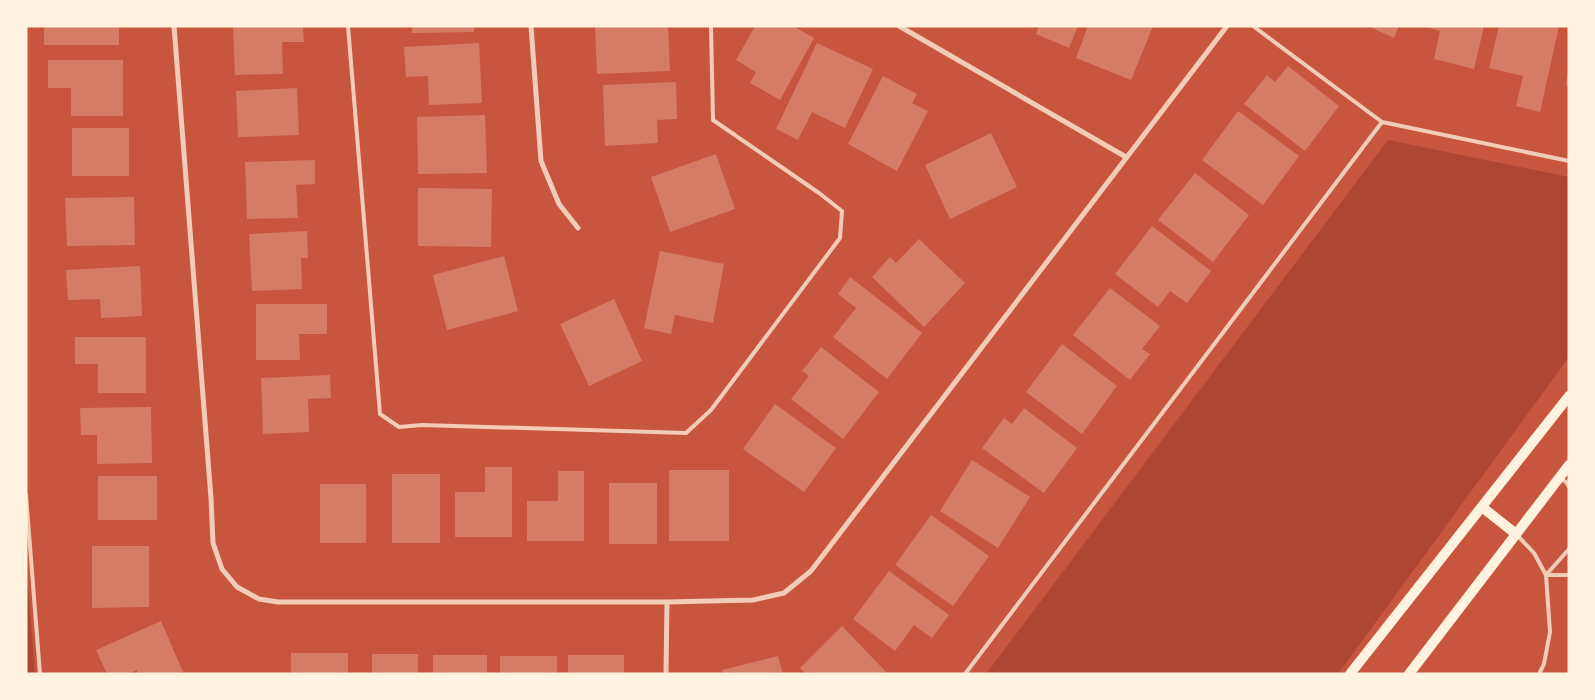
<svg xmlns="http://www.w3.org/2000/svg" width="1595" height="700" font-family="Jost,sans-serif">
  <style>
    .green { fill: #ae4732 }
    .building { fill: #d67c66 }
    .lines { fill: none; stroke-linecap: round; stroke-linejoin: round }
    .service { stroke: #f1ccb7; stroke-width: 4 }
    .minor { stroke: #f1ccb7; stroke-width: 5 }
    .secondary { stroke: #fff3e0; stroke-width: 10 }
  </style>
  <rect width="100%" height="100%" fill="#c8553d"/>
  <path class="green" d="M1388 140 1569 177V357L1338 674H986Z
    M26 559 35 674H26Z"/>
  <path class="building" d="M44 26H119V45H44Z
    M233 26H303L304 42H282L283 74 235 75Z
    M412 26H474V32L412 33Z
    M595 26H668L670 71 597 74Z
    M755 26H793L814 38 780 100 750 83 756 72 736 60Z
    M1039 26H1078L1069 48 1036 34Z
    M1088 26H1153L1131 80 1076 58Z
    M1368 26H1399L1394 38Z
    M1423 26H1484L1474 69 1434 59 1440 31Z
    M1499 26H1559L1540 112 1516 106 1523 76 1489 68Z
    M479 43 482 103 429 105 428 76 406 77 404 47Z
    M817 43 873 69 845 128 812 112 798 140 776 129Z
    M48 60H123V116H71V88H48Z
    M1288 66 1339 106 1305 151 1244 104 1267 75 1275 82Z
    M1568 71H1569V85H1566Z
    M883 76 917 94 912 103 928 111 897 171 848 144Z
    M676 82 677 119 657 120 658 143 605 146 603 85Z
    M297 88 299 135 238 137 236 91Z
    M1238 111 1299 156 1263 205 1202 160Z
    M485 115 487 173 418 174 417 117Z
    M72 128H129V176H72Z
    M991 133 1017 187 950 219 925 165Z
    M716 154 735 209 670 232 651 177Z
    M315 160V184L296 185 298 218 247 219 245 162Z
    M1195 173 1249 215 1213 262 1158 220Z
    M418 188 492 189 491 247 418 246Z
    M134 197 135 245 67 246 65 198Z
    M1152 226 1211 271 1187 303 1170 291 1158 307 1115 274Z
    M307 231 308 258H301L302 289 252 291 249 234Z
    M919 239 965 283 924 327 872 277 890 257 896 263Z
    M660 251 724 264 713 323 675 315 671 334 644 328Z
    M504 256 518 311 447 330 433 275Z
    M140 266 142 316 101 318 100 299 68 300 66 270Z
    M850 277 922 333 887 379 833 337 856 308 838 294Z
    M1110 288 1160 326 1142 349 1150 354 1130 380 1073 335Z
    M614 299 642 361 589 386 560 324Z
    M256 304H327V334H299L300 360H256Z
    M75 337H146V393H98V364H75Z
    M1062 344 1117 386 1082 434 1026 392Z
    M821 347 879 392 843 439 791 399 809 376 802 371Z
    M330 375 331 398 308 399 309 432 263 434 261 378Z
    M775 404 836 448 804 492 743 449Z
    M151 407 152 463 97 464V435H81L80 408Z
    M1024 408 1077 448 1044 493 982 448 1004 418 1012 424Z
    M972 460 1030 497 998 548 940 511Z
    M485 467H512V537H455V492H485Z
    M669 470H729V541H669Z
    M558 471H584V541H527V501H558Z
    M392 474H440V543H392Z
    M98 476H157V520H98Z
    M609 483H657V544H609Z
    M320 484H366V543H320Z
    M931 515 989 556 953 606 895 565Z
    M92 546H149V607L92 608Z
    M889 571 949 615 932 638 914 625 895 651 853 619Z
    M161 621 183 672 179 674H138L137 670 127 674H107L96 650Z
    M842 626 888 674H806L800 668Z
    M291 653H348V674H291Z
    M372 654H418V674H372Z
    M433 655H487V674H433Z
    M568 655H624V674H568Z
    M500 656H557V674H500Z
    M778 656 783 674H723L722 670Z"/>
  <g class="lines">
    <path class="service" d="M348 26 380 414 399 427 422 425 686 433 711 410 840 238 842 211 819 193 713 120 711 26
      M1253 26 1382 122 1569 161
      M1560 478 1566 482 1569 487
      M26 495 40 674
      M1517 535 1534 553 1546 575 1550 632 1544 664 1539 674
      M1546 575 1569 549
      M1546 575H1569
      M965 674 1382 122"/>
    <path class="minor" d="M174 26 211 498 213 543 222 569 237 587 259 599 278 602H667L753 600 784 593 811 571 1227 26
      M531 26 541 161 559 204 578 228
      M899 26 1126 157
      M666 674 667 602"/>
    <path class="secondary" d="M1482 507 1516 534
      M1350 674 1569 396
      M1409 674 1569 465"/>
  </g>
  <rect width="1595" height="700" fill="none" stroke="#fff3e0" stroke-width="55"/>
</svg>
